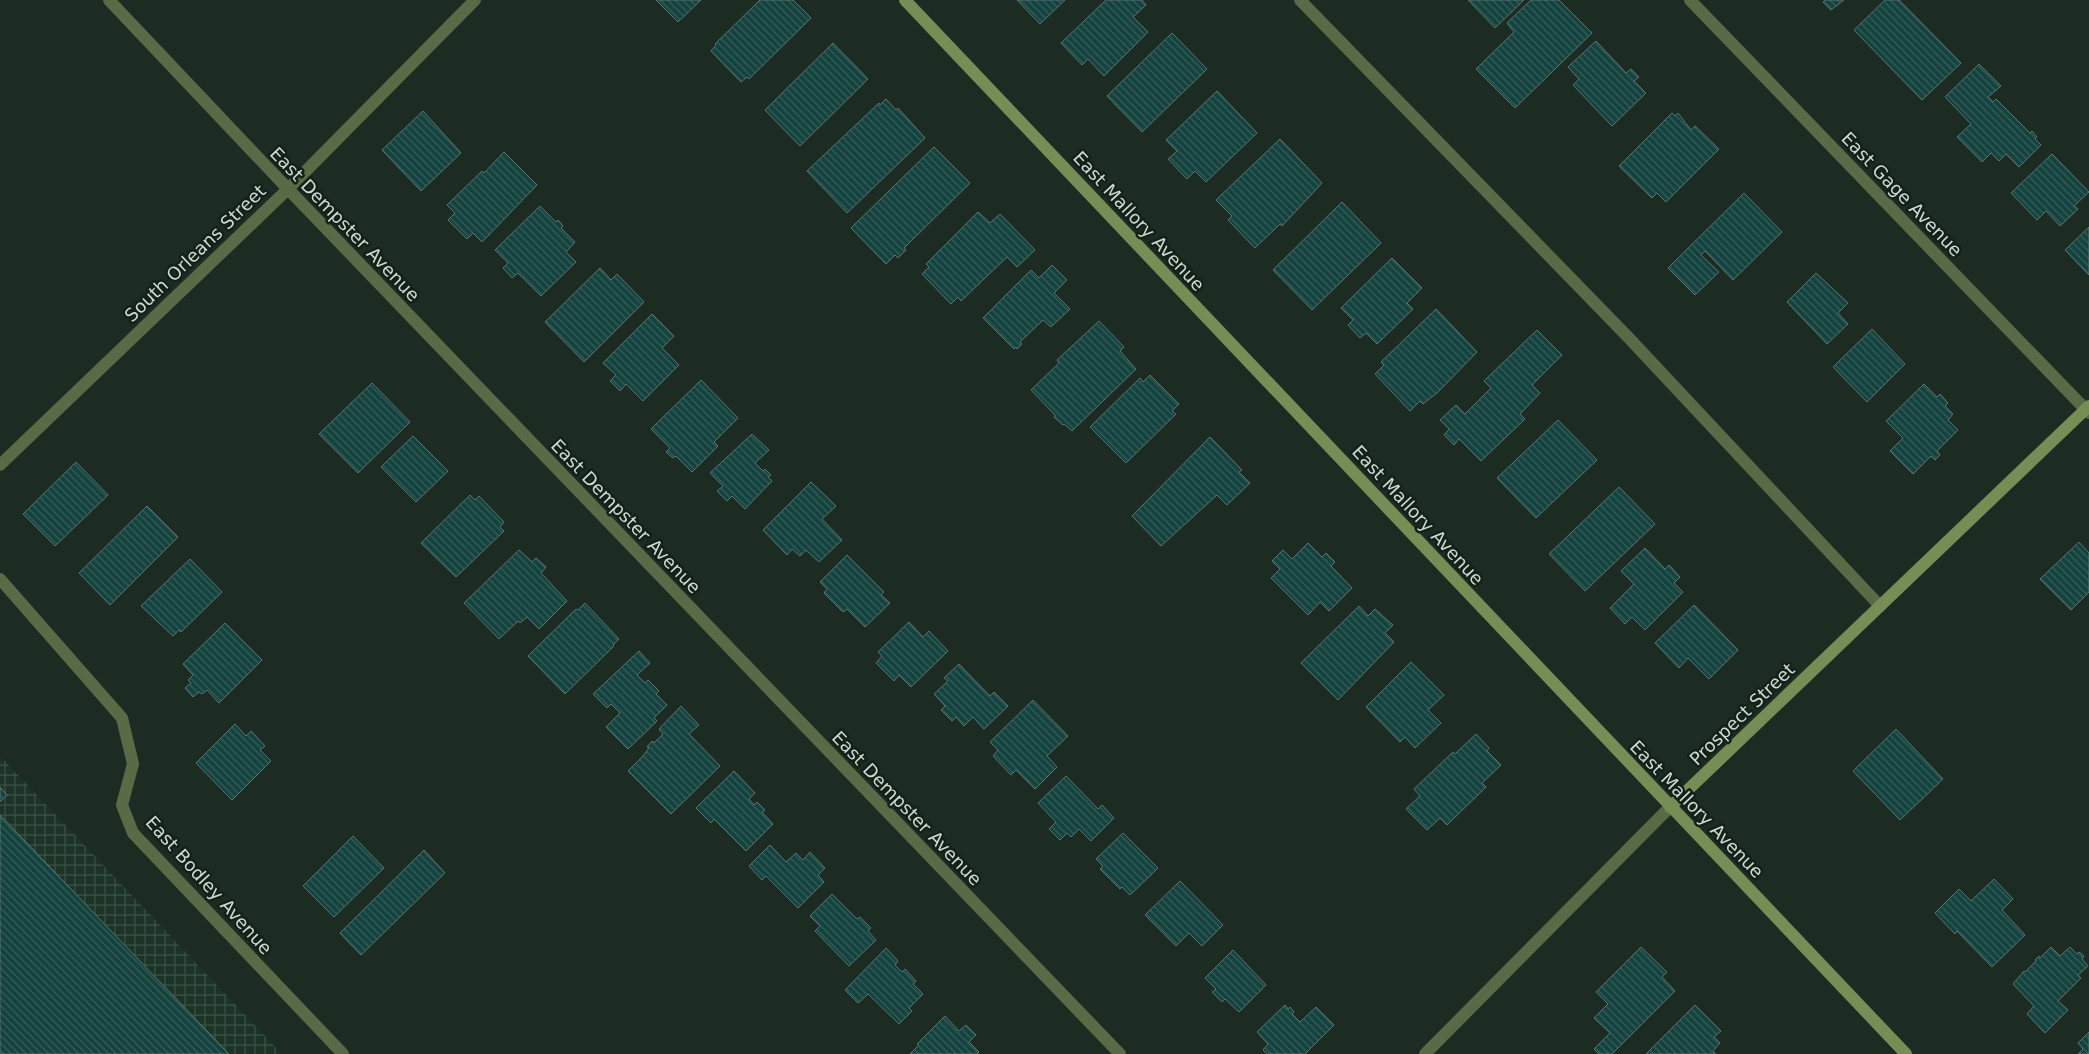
<svg xmlns="http://www.w3.org/2000/svg" width="2089" height="1054" font-family="'DejaVu Sans',sans-serif">
  <style>
    .industrial { fill: url(#industrial-grid) }
    .building { fill: url(#building-back-hatch); stroke: #5c7371 }
    .lines { fill: none; stroke-linecap: round; stroke-linejoin: round }
    .lane { stroke: #5a6a47; stroke-width: 12 }
    .street { stroke: #5a6a47; stroke-width: 12 }
    .secondary { stroke: #768e56; stroke-width: 12 }
    .labels { text-anchor: middle; dominant-baseline: central; stroke-width: 5; stroke-linejoin: round; paint-order: stroke }
    .street-label { font-size: 18px; fill: #cfd9d3; stroke: #132219 }
  </style>
  <defs>
    <pattern id="industrial-grid" width="8" height="8" patternUnits="userSpaceOnUse" patternTransform="scale(1.25)"><rect width="8" height="8" fill="#1c3426"/><path d="M0 4h8M4 0v8" fill="none" stroke="#3c5145"/></pattern>
    <pattern id="building-back-hatch" width="6" height="6" patternUnits="userSpaceOnUse" patternTransform="scale(1.25)"><rect width="6" height="6" fill="#14433f"/><path d="M-1 5l2 2M0 0l6 6M5-1l2 2" fill="none" stroke="#355e5a"/></pattern>
  </defs>
  <rect width="100%" height="100%" fill="#1c2c23"/>
  <path class="industrial" d="M0 756 282 1054H0Z"/>
  <path class="building" d="M656 0H701L678 22Z
    M760 0H793L811 18 749 79 747 77 741 82 711 51 716 45 715 44Z
    M1017 0H1065L1040 24Z
    M1106 0H1142L1146 5 1133 17 1148 32 1104 76 1088 59 1082 65 1061 43Z
    M1468 0H1524L1495 28Z
    M1531 0H1559L1592 33 1515 108 1476 69 1514 32 1507 23Z
    M1825 0H1844L1831 10 1823 2Z
    M1885 0H1899L1961 63 1922 100 1854 30Z
    M1172 33 1207 69 1142 132 1107 96Z
    M1596 41 1626 73 1631 69 1639 77 1634 81 1646 93 1612 126 1573 85 1579 79 1568 67Z
    M833 43 868 79 800 146 765 110Z
    M1979 64 2001 86 1988 97 1993 102 1996 99 2030 133 2032 131 2037 137 2035 139 2041 145 2019 167 2006 154 1999 161 1991 153 1982 162 1957 137 1971 124 1945 97Z
    M1217 91 1257 133 1206 182 1195 171 1187 179 1168 159 1177 151 1166 140Z
    M886 99 896 110 898 108 925 138 847 213 807 171 879 103 880 105Z
    M423 111 461 153 421 191 382 150Z
    M1672 113 1675 116 1678 113 1691 130 1695 126 1719 149 1666 202 1657 193 1652 198 1619 166Z
    M1280 139 1322 183 1282 226 1280 224 1255 248 1228 220 1232 216 1216 200Z
    M934 147 970 183 904 248 906 250 898 258 895 255 886 264 851 228Z
    M504 152 537 185 482 242 473 233 467 239 448 220 455 213 447 205 482 171 484 173Z
    M2052 154 2089 192 2074 206 2078 209 2060 226 2046 211 2037 220 2011 193Z
    M1744 193 1782 232 1733 280 1705 251 1701 255 1719 272 1695 295 1668 268Z
    M1342 202 1381 243 1312 310 1273 270Z
    M540 206 556 222 558 220 563 226 561 228 575 242 566 252 576 262 541 296 518 273 512 278 503 268 508 263 495 250Z
    M978 212 990 223 1000 214 1035 250 1017 267 1007 257 961 301 958 297 951 304 922 274 929 267 926 264Z
    M2089 227V275L2065 250Z
    M1392 258 1422 288 1407 303 1413 309 1377 344 1366 333 1360 338 1348 325 1353 320 1341 308Z
    M1052 265 1067 280 1054 293 1070 309 1051 327 1043 320 1020 342 1022 344 1017 349 1016 347 1014 349 983 318 1031 270 1039 278Z
    M600 268 611 280 617 274 644 302 584 362 545 322Z
    M1816 273 1848 303 1838 313 1848 324 1827 344 1787 302Z
    M1436 309 1477 352 1438 392 1423 404 1420 401 1410 411 1375 374 1384 365 1381 362Z
    M652 314 674 336 662 348 679 365 643 401 626 384 620 391 610 381 616 375 603 363Z
    M1099 321 1124 347 1120 351 1136 369 1072 431 1064 424 1063 425 1054 417 1055 415 1031 390 1059 363 1057 360Z
    M1872 329 1905 364 1867 402 1833 367Z
    M1537 330 1562 355 1532 385 1540 393 1520 414 1525 419 1481 461 1459 439 1454 445 1444 435 1449 429 1440 420 1456 405 1465 414 1491 388 1484 381Z
    M1150 375 1179 404 1172 411 1176 414 1126 463 1090 427 1140 378 1143 382Z
    M701 380 738 418 714 442 718 446 692 472 676 456 673 458 666 452 670 448 651 429Z
    M372 383 410 422 358 473 319 434Z
    M1924 384 1937 397 1940 394 1948 403 1945 406 1953 414 1948 420 1958 430 1937 451 1940 455 1935 460 1931 456 1913 474 1890 451 1903 438 1886 421Z
    M1558 420 1597 460 1536 518 1497 478Z
    M752 434 769 450 755 463 763 471 765 469 771 475 768 477 772 481 745 509 732 496 727 501 717 491 723 486 710 473Z
    M413 436 448 471 416 502 381 467Z
    M1210 437 1242 470 1239 472 1250 483 1227 505 1217 495 1161 546 1132 516Z
    M76 462 108 495 55 546 23 514Z
    M811 482 836 506 822 519 842 540 819 562 806 550 800 556 792 549 787 555 763 530Z
    M1619 487 1655 524 1585 591 1549 554Z
    M470 495 475 500 479 496 504 522 500 527 504 531 456 577 421 543Z
    M147 506 178 537 110 605 79 573Z
    M2079 542 2089 553V592L2071 610 2040 579Z
    M1308 543 1322 557 1326 553 1335 562 1331 566 1352 588 1329 611 1320 602 1308 615 1271 578 1280 569 1272 561 1283 550 1292 559Z
    M1645 548 1665 569 1669 565 1680 577 1674 583 1683 592 1645 630 1632 617 1625 624 1610 608 1634 584 1621 571Z
    M519 550 532 562 536 558 546 567 541 573 567 601 539 629 527 617 520 623 518 621 499 639 464 603Z
    M847 555 884 592 881 595 890 603 865 627 847 609 843 612 824 593 827 589 820 582Z
    M190 559 222 592 181 632 179 630 173 636 141 606Z
    M585 603 619 639 613 645 614 646 565 694 528 656 576 609 578 610Z
    M1694 605 1738 650 1709 679 1688 658 1679 668 1655 643Z
    M1359 606 1368 616 1375 609 1393 625 1385 633 1394 642 1338 700 1301 663Z
    M909 622 923 637 929 631 948 651 911 687 899 675 894 681 876 663 882 656 878 652Z
    M225 623 262 660 219 703 207 690 202 694 199 692 193 697 185 688 191 683 188 680 193 675 183 664Z
    M639 651 650 663 637 675 645 683 648 680 659 691 656 694 667 705 654 718 657 721 628 749 606 727 620 713 611 704 607 708 593 694Z
    M1411 662 1444 695 1428 710 1441 723 1415 748 1405 737 1400 742 1366 707Z
    M959 664 990 696 994 692 1008 706 984 729 973 717 964 726 956 717 952 721 941 710 945 706 934 694 948 681 944 678Z
    M1033 700 1068 736 1047 756 1057 767 1035 789 1016 770 1011 775 993 756 998 750 990 742Z
    M681 706 699 725 689 734 720 766 671 814 628 771 642 757 649 748 647 747 652 741 654 743 663 734 659 729Z
    M235 724 246 736 251 731 265 746 260 750 271 761 232 800 196 763Z
    M1896 729 1943 779 1900 820 1853 771Z
    M1476 734 1489 748 1487 751 1501 765 1482 783 1486 787 1447 825 1440 818 1427 830 1406 809 1420 796 1414 789 1453 752 1455 754Z
    M734 771 755 793 749 799 754 805 757 802 765 810 762 812 773 824 746 851 714 819 711 823 696 808Z
    M1066 776 1098 809 1102 805 1114 818 1091 841 1079 829 1071 837 1067 833 1060 840 1049 829 1056 822 1038 803Z
    M0 787 7 795 0 802Z
    M0 815 229 1054H0Z
    M1123 833 1158 868 1130 895 1122 887 1120 889 1100 869 1103 866 1096 859Z
    M353 836 384 868 334 917 303 886Z
    M770 845 786 862 796 853 803 860 810 852 825 868 818 875 824 882 798 908 766 876 762 880 749 866Z
    M424 850 445 873 361 955 340 933Z
    M1994 879 2013 899 2002 910 2025 935 1992 967 1957 931 1955 934 1935 913 1959 889 1971 901Z
    M1180 881 1223 925 1202 946 1189 933 1176 946 1145 915Z
    M832 894 857 919 860 917 871 928 868 931 876 940 849 966 815 931 820 926 810 916Z
    M1641 947 1667 972 1662 977 1675 991 1612 1054H1599L1594 1049 1610 1033 1594 1018 1608 1004 1596 992Z
    M2051 947 2060 956 2070 947 2077 954 2079 952 2084 956 2082 959 2088 966 2078 975 2081 978 2058 1001 2068 1010 2045 1033 2027 1014 2034 1006 2013 984 2024 971 2025 972 2036 961 2035 960 2039 956 2040 958Z
    M886 948 898 961 895 965 902 972 905 969 916 981 913 984 923 994 909 1008 912 1011 899 1024 868 994 858 1003 845 990Z
    M1233 950 1266 985 1239 1012 1225 999 1222 1002 1212 992 1216 989 1205 978Z
    M1285 1005 1288 1009 1290 1007 1294 1012 1292 1014 1300 1022 1316 1007 1334 1025 1305 1054H1267L1263 1050 1268 1044 1257 1032Z
    M1695 1005 1721 1031 1714 1037 1720 1043 1713 1051 1716 1054H1646Z
    M945 1016 959 1031 966 1025 976 1035 969 1042 979 1052 977 1054H910L919 1045 917 1044Z
    M2089 1032V1054H2078L2083 1049 2078 1043Z"/>
  <g class="lines">
    <path class="lane" d="M1300 0 1627 336 1880 606"/>
    <path class="street" d="M109 0 288 189 1120 1054
      M1690 0 2089 413
      M0 465 288 189 475 0
      M0 579 122 718 133 764 122 805 133 833 343 1054
      M1425 1054 1670 807"/>
    <path class="secondary" d="M905 0 1906 1054
      M1670 807 2089 406"/>
  </g>
  <g class="labels">
    <g class="street-label">
      <text transform="translate(1902 194) rotate(46)">East Gage Avenue</text>
      <text transform="translate(1139 221) rotate(47)">East Mallory Avenue</text>
      <text transform="translate(345 224) rotate(46)">East Dempster Avenue</text>
      <text transform="translate(195 253) rotate(-44)">South Orleans Street</text>
      <text transform="translate(1418 515) rotate(47)">East Mallory Avenue</text>
      <text transform="translate(626 516) rotate(46)">East Dempster Avenue</text>
      <text transform="translate(1742 714) rotate(-44)">Prospect Street</text>
      <text transform="translate(907 808) rotate(46)">East Dempster Avenue</text>
      <text transform="translate(1697 809) rotate(46)">East Mallory Avenue</text>
      <text transform="translate(209 885) rotate(48)">East Bodley Avenue</text>
    </g>
  </g>
</svg>
